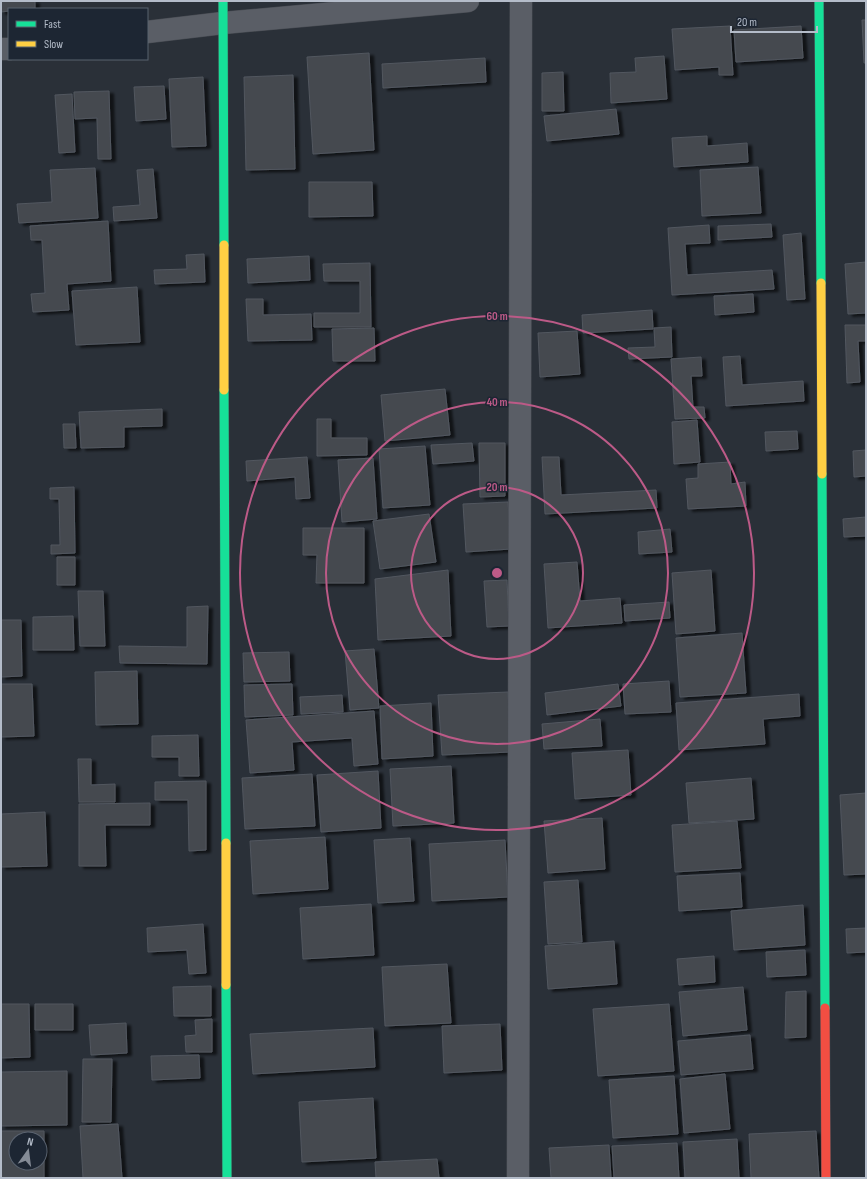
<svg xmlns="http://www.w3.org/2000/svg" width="867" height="1179" font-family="'Sofia Sans Condensed',sans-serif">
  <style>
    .building { fill: #444950; stroke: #52575f; fill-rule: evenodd; filter: url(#shadow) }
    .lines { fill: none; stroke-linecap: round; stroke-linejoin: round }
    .street-casing { stroke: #484c53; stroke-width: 23 }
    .fast-casing { stroke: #484c53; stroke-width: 10 }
    .slow-casing { stroke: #484c53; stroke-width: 10 }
    .jam-casing { stroke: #484c53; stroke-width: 10 }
    .street { stroke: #5a5e66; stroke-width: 22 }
    .fast { stroke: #16e098; stroke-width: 9 }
    .slow { stroke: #ffcf43; stroke-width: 9 }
    .jam { stroke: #f24e42; stroke-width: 9 }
    .ring { fill: none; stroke: #bc5a87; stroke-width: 2 }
    .centre { fill: #bc5a87; stroke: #1d2633; stroke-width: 2 }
    .ring-label { font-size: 12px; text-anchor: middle; font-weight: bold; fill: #bc5a87; stroke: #1d2633; stroke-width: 3; stroke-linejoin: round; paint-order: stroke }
  </style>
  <defs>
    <filter id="shadow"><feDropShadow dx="4.5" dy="2.5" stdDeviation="1" flood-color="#0009"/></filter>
  </defs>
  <rect width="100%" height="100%" fill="#2a3038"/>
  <path class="building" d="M1 1H35V9H9V11L1 12Z
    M862 20H866V63H864Z
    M730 26 733 75H719V67L675 70 672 29Z
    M801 26 803 58 736 62 734 30Z
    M369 53 374 150 313 154 307 57Z
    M664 56 667 99 611 103 610 73 636 72 635 58Z
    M485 58 486 82 383 88 382 64Z
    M563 72 564 111H542V73Z
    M293 75 295 169 246 170 244 77Z
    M203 77 206 146 172 147 169 79Z
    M164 86 166 119 136 121 134 87Z
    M109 91 111 159H98L97 118 75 119 74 92Z
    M72 94 75 152 59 153 55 95Z
    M616 109 619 134 547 141 544 116Z
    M707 136V146L747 143 748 162 674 167 672 138Z
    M758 167 761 213 702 216 700 170Z
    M95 168 98 218 19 223 17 204 52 202 50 170Z
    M153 169 157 218 114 221 113 207 140 205 137 170Z
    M309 182H372L373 216 309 217Z
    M108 221 111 281 67 284 69 310 33 312 31 294 45 293 42 240H31L30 226Z
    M771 224 772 237 718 240V226Z
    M709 225 710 243 685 244 687 275 772 270 774 289 672 295 668 228Z
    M801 233 805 299 787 300 783 235Z
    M204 254 205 282 155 284 154 270 187 269 186 255Z
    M309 256 310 280 248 283 247 259Z
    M866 262V313L848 314 845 264Z
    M370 263 371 327H314V313H360V281H324L323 264Z
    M137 287 140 342 76 345 72 291Z
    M753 294 754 312 715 315 714 296Z
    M246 299H263V315L311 314 312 340 248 341Z
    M652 310 653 329 583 333 582 315Z
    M845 325H866V341H858L860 382 847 383Z
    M671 327 672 357 629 359 628 348 655 347 654 328Z
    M374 328 375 361H333L332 329Z
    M577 331 580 374 540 377 538 333Z
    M740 356 742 385 803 381 804 401 726 406 723 357Z
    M701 357 702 376H691L693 407H704L705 418 675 419 671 359Z
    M445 389 450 435 385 441 381 395Z
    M162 409V426L124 427V447L81 448 79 412Z
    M317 419H331V438H367V455L317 456Z
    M697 420 700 462 674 464 672 422Z
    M63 424H75L76 448H64Z
    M797 431 798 449 766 451 765 432Z
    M472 443 474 461 433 464 431 445Z
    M479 443H505V496L480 497Z
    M425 446 430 505 383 508 379 449Z
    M866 450V476L854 477 853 451Z
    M307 457 310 498 296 499 295 477 247 481 246 461Z
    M542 457H559L561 495 656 490 657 508 545 514Z
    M373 458 377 519 342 522 338 460Z
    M730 462 731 484 745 482 746 506 688 509 686 479 698 478V464Z
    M74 487 75 553 51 554V545H60L59 499H50V488Z
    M508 502 511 549 466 552 463 504Z
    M429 514 436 562 380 569 373 521Z
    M866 517V536L844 537 843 519Z
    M303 528H364V583H316L317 555H303Z
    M670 529 672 552 639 554 638 532Z
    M57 557H75V585H57Z
    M577 562 580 601 620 598 622 623 548 628 544 564Z
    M448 570 451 636 378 640 375 579Z
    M711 570 715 631 676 634 672 573Z
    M507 580 509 626 487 627 484 581Z
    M78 591H103L105 646H80Z
    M669 602 670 618 625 621 624 605Z
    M208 606 207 664 120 663 119 646 187 647V607Z
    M73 616 74 650H33V617Z
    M1 620H21L22 676 1 677Z
    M742 633 746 693 680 697 676 638Z
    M374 649 379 708 350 710 345 651Z
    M289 652 290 681 244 682 243 653Z
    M137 671 138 724 96 725 95 672Z
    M669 681 671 712 625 714 623 684Z
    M1 684H32L34 736 1 737Z
    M292 684 293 715 245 717 244 685Z
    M618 684 621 706 547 715 545 693Z
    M508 692 511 752 442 755 438 695Z
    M799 694 800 716 763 719 765 744 679 750 676 703Z
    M342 695 343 712 301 714 300 697Z
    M431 703 433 756 382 759 380 706Z
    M374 711 378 764 354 766 352 738 292 742 294 770 250 773 246 720Z
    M600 719 602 746 544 749 542 724Z
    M198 735 199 776H179V757H152V736Z
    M628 750 631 795 575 799 572 753Z
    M78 759H91V785L115 784V802H79Z
    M451 766 454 823 393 826 390 769Z
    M378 771 381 828 321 832 317 775Z
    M312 774 315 826 245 829 242 778Z
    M751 778 754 819 689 823 686 783Z
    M206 781V850L189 851 188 800H155V782Z
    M866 793V874L844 875 840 795Z
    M150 803V825H105L106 866H79V804Z
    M45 812 47 866 1 867V814Z
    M602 818 605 869 548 873 544 821Z
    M737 821 741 868 675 872 672 825Z
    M325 837 328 889 253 894 250 841Z
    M410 838 414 901 378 903 374 840Z
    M505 840 508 897 432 901 429 844Z
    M740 873 742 907 679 911 677 876Z
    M578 880 582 942 548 944 544 882Z
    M371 904 374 955 303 959 300 908Z
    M803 905 805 945 734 950 731 911Z
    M203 924 206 973 189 974 187 950 148 952 147 928Z
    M866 928V952L847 953 846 929Z
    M614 941 617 984 548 989 545 946Z
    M805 950 806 975 767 977 766 952Z
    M714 956 715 982 679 985 677 959Z
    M447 964 451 1023 385 1026 382 967Z
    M211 986V1016H174L173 987Z
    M743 987 747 1030 683 1036 679 992Z
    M806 991V1037L785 1038 786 992Z
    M1 1004H29L30 1057 1 1058Z
    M35 1004H73V1030H35Z
    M669 1004 674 1071 598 1076 593 1009Z
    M212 1019V1052H186L185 1036 196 1035 195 1020Z
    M126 1023 127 1053 91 1055 89 1025Z
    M500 1024 502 1070 444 1073 442 1026Z
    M373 1028 375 1067 253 1074 250 1034Z
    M750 1035 753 1069 681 1075 678 1041Z
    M199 1055 200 1078 152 1080 151 1056Z
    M83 1059H112L111 1122H82Z
    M67 1071V1125L1 1126V1072Z
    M725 1074 730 1129 684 1133 680 1079Z
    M674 1076 678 1134 613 1138 609 1080Z
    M373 1098 376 1158 302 1162 299 1102Z
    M118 1124 122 1178H83L80 1126Z
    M1 1131H44V1178H1ZM16 1139H40V1163H16Z
    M816 1131 819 1178H751L749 1134Z
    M737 1139 739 1178H685L683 1142Z
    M677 1143 679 1178H614L612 1146Z
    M609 1145 611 1178H551L549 1148Z
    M437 1159 439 1178H376L375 1162Z"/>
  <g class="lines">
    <g class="street-casing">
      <path id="street" d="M147 32 223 23 468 1
        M1 49H9
        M518 1178 521 1"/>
    </g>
    <g class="fast-casing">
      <path id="fast" d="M223 1 224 245
        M819 1 821 283
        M224 390 226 843
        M822 474 825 1008
        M226 985 227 1178"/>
    </g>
    <g class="slow-casing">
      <path id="slow" d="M224 245V390
        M821 283 822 474
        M226 843V985"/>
    </g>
    <g class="jam-casing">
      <path id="jam" d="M825 1008 826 1178"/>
    </g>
    <use href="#street" class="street"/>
    <use href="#fast" class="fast"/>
    <use href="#slow" class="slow"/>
    <use href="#jam" class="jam"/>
  </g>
  <g class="ring">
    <circle cx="497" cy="573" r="86"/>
    <circle cx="497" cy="573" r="171"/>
    <circle cx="497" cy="573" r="257"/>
  </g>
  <circle cx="497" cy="573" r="6" class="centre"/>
  <g class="ring-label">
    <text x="497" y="320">60 m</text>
    <text x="497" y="406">40 m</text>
    <text x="497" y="491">20 m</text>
  </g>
  <rect width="867" height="1179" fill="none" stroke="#b4bcc9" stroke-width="4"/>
  <rect x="8" y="8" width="140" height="52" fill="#1d2633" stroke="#59626f"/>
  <rect x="16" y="21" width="20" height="6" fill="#16e098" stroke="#59626f"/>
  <text x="44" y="28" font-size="12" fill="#b4bcc9">Fast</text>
  <rect x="16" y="41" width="20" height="6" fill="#ffcf43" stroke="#59626f"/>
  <text x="44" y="48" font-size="12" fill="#b4bcc9">Slow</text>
  <g transform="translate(28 1151) rotate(14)"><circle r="19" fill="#1d2633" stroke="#59626f"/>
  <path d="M0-3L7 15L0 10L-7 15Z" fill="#848b96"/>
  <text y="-6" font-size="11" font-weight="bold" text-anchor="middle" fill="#b4bcc9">N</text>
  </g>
  <path d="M731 26v6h86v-6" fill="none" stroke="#b4bcc9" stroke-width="2"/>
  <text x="737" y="26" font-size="12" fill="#b4bcc9" stroke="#1d2633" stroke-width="3" paint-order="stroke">20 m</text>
</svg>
